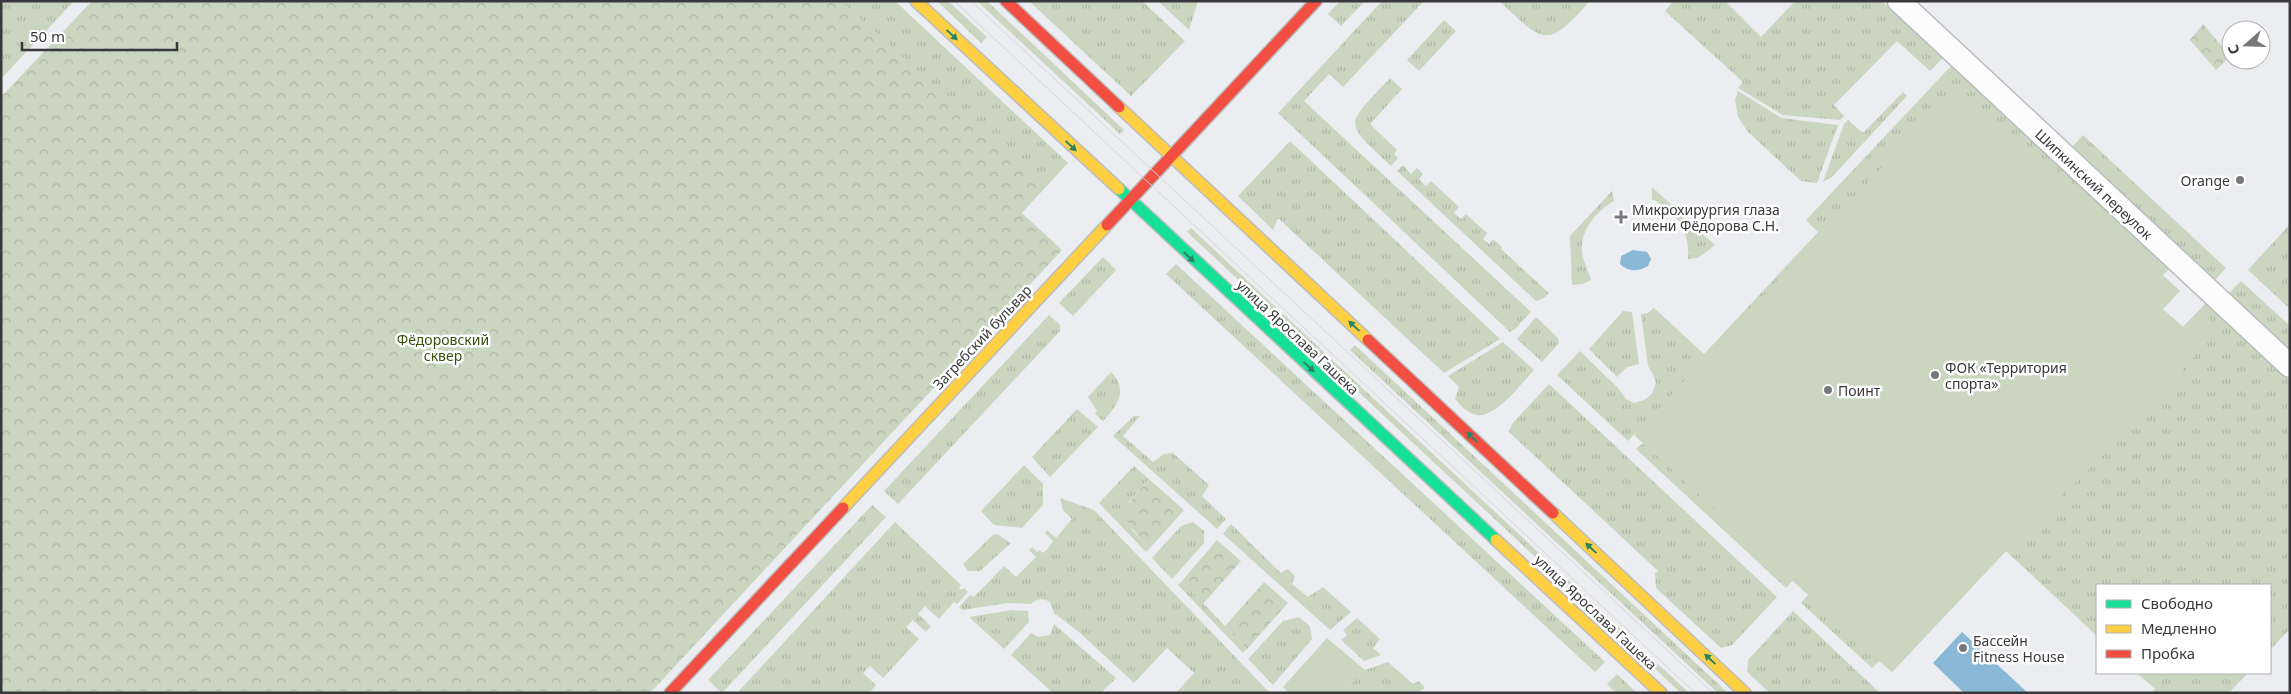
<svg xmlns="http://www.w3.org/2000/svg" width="2291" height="694" font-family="'Noto Sans',sans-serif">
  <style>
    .grass { fill: url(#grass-tufts) }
    .park { fill: url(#park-crowns) }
    .pitch { fill: #cad6c0 }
    .water { fill: #89b9d6 }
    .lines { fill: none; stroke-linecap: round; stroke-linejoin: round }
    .street-casing { stroke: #babcbe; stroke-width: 25 }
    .fast-casing { stroke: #babcbe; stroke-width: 14 }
    .slow-casing { stroke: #babcbe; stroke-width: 14 }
    .jam-casing { stroke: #babcbe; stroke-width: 14 }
    .street { stroke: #fcfcfd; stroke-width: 22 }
    .fast { stroke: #16e098; stroke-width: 11 }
    .slow { stroke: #ffcf43; stroke-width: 11 }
    .jam { stroke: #f24e42; stroke-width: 11 }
    .tram { stroke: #d6d6d7; stroke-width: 1 }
    .oneway { fill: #298465 }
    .poi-dot { fill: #78787b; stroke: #fff; stroke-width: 2 }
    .labels { text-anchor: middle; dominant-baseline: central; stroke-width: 5; stroke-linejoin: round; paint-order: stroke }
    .poi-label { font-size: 14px; fill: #39393c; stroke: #fff; text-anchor: start }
    .street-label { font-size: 14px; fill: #39393c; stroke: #fff }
    .park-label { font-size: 14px; fill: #38500c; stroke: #fff }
  </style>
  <defs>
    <pattern id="grass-tufts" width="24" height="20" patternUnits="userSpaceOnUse" patternTransform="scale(1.25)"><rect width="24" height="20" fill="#cad6c0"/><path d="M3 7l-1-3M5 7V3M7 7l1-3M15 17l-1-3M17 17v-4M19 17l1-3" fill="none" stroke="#aeb8a6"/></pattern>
    <pattern id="park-crowns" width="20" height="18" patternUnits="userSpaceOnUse" patternTransform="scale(1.25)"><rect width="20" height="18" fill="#cad6c0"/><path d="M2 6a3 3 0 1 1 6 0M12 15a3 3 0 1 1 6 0" fill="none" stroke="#aeb8a6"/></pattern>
  </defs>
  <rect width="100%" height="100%" fill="#ecedf1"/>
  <path class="grass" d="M1 1H74L1 79Z
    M806 1H895L1068 163 1029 205Z
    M937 1H948L987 37 981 43Z
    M977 1H987L1124 130 1120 134Z
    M1029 1H1142L1185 41 1131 96Z
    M1158 1H1198L1189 30Z
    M1340 1H1365L1341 26 1328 14Z
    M1382 1H1424L1343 87 1329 74 1304 101 1531 312 1515 329 1510 332 1278 113Z
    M1499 1H1590C1546 51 1544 42 1499 1Z
    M1673 1H1725L1761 37 1795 1H1882L1943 58 1930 71 1897 41 1834 105 1844 116 1840 120 1783 115 1738 88 1743 82 1665 11Z
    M1444 20 1456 31 1419 71 1407 60Z
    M1951 66 2169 269 2162 276 1636 432 1628 441 1557 375 1580 351 1618 388 1626 399 1634 403 1644 400 1652 394 1656 383 1653 374 1648 366 1641 314 1648 313 1654 308 1704 354 1818 232 1806 220Z
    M1390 78 1402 89 1370 124 1397 150 1394 154 1398 158 1391 166C1341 119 1346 126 1390 78Z
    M1738 91 1781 118 1838 125 1817 183 1801 181 1748 132 1738 117 1735 100Z
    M1903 92 1907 96 1832 177 1823 182 1844 124 1848 120 1863 133Z
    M2083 135 2226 268 2214 281 2071 148Z
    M1290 141 1500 339 1444 373 1278 218 1273 230 1238 196Z
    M1403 165 1411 174 1417 168 1423 174 1419 179 1426 186 1431 181 1459 207 1454 213 1461 219 1466 214 1487 233 1483 239 1489 244 1493 239 1502 247 1501 249 1549 293 1544 298 1536 301 1397 171Z
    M1652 187 1715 245 1698 258 1688 259C1690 231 1677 212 1652 199Z
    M1612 191 1614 201C1595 212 1577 234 1583 257 1585 265 1589 273 1591 280L1583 284 1572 285 1570 236Z
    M2290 224V309L2248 270Z
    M1191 228 1689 693H1681L1187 232Z
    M1103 257 1116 270 1073 316 1059 303Z
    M1176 264 1605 662 1595 672 1166 274Z
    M2241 281 2290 326V352L2228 294Z
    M2206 303 2290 381V629L2270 650V585H2097V636L2006 551 1892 672 1879 661 1872 668 1801 603 1809 594 2172 317 2183 327Z
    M1623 311 1632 312 1639 364 1627 367 1617 377 1589 349Z
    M1049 315 1060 325V331L898 504 884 491Z
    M1536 317 1558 338 1559 343 1542 362 1517 339Z
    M1503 342 1534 370C1522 383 1495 419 1477 415 1467 413 1461 406 1455 399L1459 387 1448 376Z
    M1355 345 1728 693H1718L1350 350Z
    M1111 372C1129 390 1117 406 1103 421L1095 414 1097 411 1088 397Z
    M1549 384 1777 597 1732 645 1721 648 1656 588 1655 573 1658 571 1509 432 1512 424Z
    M1077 409 1098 427 1050 477 1032 457Z
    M1134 416H1140L1123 436 1153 462 1164 454 1173 453 1209 485 1202 496 1226 519 1217 529 1113 436Z
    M1643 443 1795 578 1786 588 1636 449Z
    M1024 465 1043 484V505L1022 528 994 525 981 511Z
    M1134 466 1149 479 1129 502 1132 530 1150 548 1146 552 1099 503Z
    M1060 498 1094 510 1270 693H1176L1194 673 1167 648 1134 683 1080 633 1054 613 1050 602C1043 598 1037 598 1031 604L1008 603 962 610 959 607 970 595 974 597 1004 566 1016 577 1036 557 1029 550 1032 547 1037 552 1040 550 1042 553 1048 549 1053 541 1045 533 1047 530 1056 538 1072 519 1063 510Z
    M872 505 886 517 722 693 708 680Z
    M895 522 961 585 959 588 961 590 964 588 968 592 957 604 954 602 939 619 925 606 918 614 931 626 926 632 913 620 906 627 919 639 883 678 870 666 863 673 876 685 869 693H737Z
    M1193 522 1204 531V543L1172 579 1152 558 1181 526Z
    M1231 524 1281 573 1288 569 1295 576 1292 584 1308 597 1323 587 1351 612 1330 630 1223 534Z
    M994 534 999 535 1011 543 980 571H968L963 564Z
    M1182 581 1247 649 1243 653 1178 585Z
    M1012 610 1028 611 1029 622 1004 649 969 617Z
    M1793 611 1880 693H1770L1747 672 1748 660Z
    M1299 617 1310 626 1312 639 1273 685 1248 659 1283 621Z
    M1357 618 1380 639 1373 648 1381 655 1364 661 1341 640 1347 635 1343 630Z
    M1054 624 1116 678 1101 693H1053L1011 655 1031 633 1038 637 1050 635Z
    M1388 662 1413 684 1419 681 1425 688 1417 693H1341L1365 670Z
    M2137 673H2248L2229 693H2152L2155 689Z
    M1617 674 1637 693H1616L1607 684Z"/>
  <path class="park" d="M92 1H841L1046 186 1022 213 1062 250 650 693H1V97Z
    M2203 24 2230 56 2216 70 2190 40Z
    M1149 479 1184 510 1150 548C1118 515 1119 513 1149 479Z
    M1217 540 1241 561 1203 604 1182 581Z
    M1264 582 1288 603 1247 649 1225 626Z"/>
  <path class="pitch" d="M1957 86 2180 291 2163 309 2183 327 2200 310 2220 330 2186 365 2174 385 2006 551 1892 672 1634 435Z
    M1327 638 1365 670 1341 693H1288L1283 687Z"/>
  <path class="water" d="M1633 250 1647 252 1651 259 1648 266C1638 272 1628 272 1620 264L1621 256Z
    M1962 632 2028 693H1964L1933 663Z"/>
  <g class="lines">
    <g class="street-casing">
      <path id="street" d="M1899 1 2290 366"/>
    </g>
    <g class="fast-casing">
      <path id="fast" d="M1119 189 1496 540"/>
    </g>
    <g class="slow-casing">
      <path id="slow" d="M916 1 1119 189
        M1119 107 1368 340
        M843 508 1107 225
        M1553 513 1745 693
        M1496 540 1661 693"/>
    </g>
    <g class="jam-casing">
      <path id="jam" d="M1006 1 1119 107
        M1107 225 1316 1
        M1368 340 1553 513
        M670 693 843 508"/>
    </g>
    <use href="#street" class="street"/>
    <use href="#fast" class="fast"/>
    <use href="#slow" class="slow"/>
    <use href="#jam" class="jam"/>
    <path class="tram" d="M954 1 1695 693
      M971 1 1713 693"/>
  </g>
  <defs><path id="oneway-solid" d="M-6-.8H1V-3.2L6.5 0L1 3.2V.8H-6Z" transform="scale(1.25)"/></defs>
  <g class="oneway">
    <use href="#oneway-solid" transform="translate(952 35) rotate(43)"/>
    <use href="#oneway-solid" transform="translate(1071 146) rotate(43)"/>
    <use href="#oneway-solid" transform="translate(1189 257) rotate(43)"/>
    <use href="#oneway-solid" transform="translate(1354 326) rotate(-137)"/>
    <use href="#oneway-solid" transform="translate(1309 367) rotate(43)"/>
    <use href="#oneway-solid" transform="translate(1472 437) rotate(-137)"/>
    <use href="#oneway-solid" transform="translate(1591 548) rotate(-137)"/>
    <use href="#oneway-solid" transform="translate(1710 659) rotate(-137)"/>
  </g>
  <g class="poi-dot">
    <circle cx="2240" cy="180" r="5"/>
    <path d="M1618.5 209.5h5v5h5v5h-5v5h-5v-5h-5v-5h5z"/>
    <circle cx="1935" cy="375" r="5"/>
    <circle cx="1828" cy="390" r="5"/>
    <circle cx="1963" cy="648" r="5"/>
  </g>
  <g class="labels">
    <g class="poi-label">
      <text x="2230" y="180" text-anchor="end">Orange</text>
      <text x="1632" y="209">Микрохирургия глаза<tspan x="1632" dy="16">имени Фёдорова С.Н.</tspan></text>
      <text x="1945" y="367">ФОК «Территория<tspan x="1945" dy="16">спорта»</tspan></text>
      <text x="1838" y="390">Поинт</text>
      <text x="1973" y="640">Бассейн<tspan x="1973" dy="16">Fitness House</tspan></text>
    </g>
    <g class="street-label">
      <text transform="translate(2094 184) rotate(43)">Шипкинский переулок</text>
      <text transform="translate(982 337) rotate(-47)">Загребский бульвар</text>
      <text transform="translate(1298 337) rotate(43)">улица Ярослава Гашека</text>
      <text transform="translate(1596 612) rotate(43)">улица Ярослава Гашека</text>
    </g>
    <g class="park-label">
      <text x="443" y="339">Фёдоровский<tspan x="443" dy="16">сквер</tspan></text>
    </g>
  </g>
  <rect width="2291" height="694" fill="none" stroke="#39393c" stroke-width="5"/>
  <rect x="2096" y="584" width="175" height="90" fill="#ffffff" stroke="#b0b0b1"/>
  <rect x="2106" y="600" width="25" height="8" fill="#16e098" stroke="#b0b0b1"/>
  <text x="2141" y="609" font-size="15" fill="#39393c">Свободно</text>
  <rect x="2106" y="625" width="25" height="8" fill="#ffcf43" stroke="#b0b0b1"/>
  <text x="2141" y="634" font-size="15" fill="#39393c">Медленно</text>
  <rect x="2106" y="650" width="25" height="8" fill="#f24e42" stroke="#b0b0b1"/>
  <text x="2141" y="659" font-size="15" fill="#39393c">Пробка</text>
  <g transform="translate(2246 45) rotate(250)"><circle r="24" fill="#ffffff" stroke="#b0b0b1"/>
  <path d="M0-4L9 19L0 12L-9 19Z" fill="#78787b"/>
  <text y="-8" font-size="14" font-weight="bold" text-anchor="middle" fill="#39393c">С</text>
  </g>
  <path d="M22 42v8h155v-8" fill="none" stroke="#39393c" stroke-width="2.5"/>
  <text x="30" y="42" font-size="15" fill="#39393c" stroke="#ffffff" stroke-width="4" paint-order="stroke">50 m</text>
</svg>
